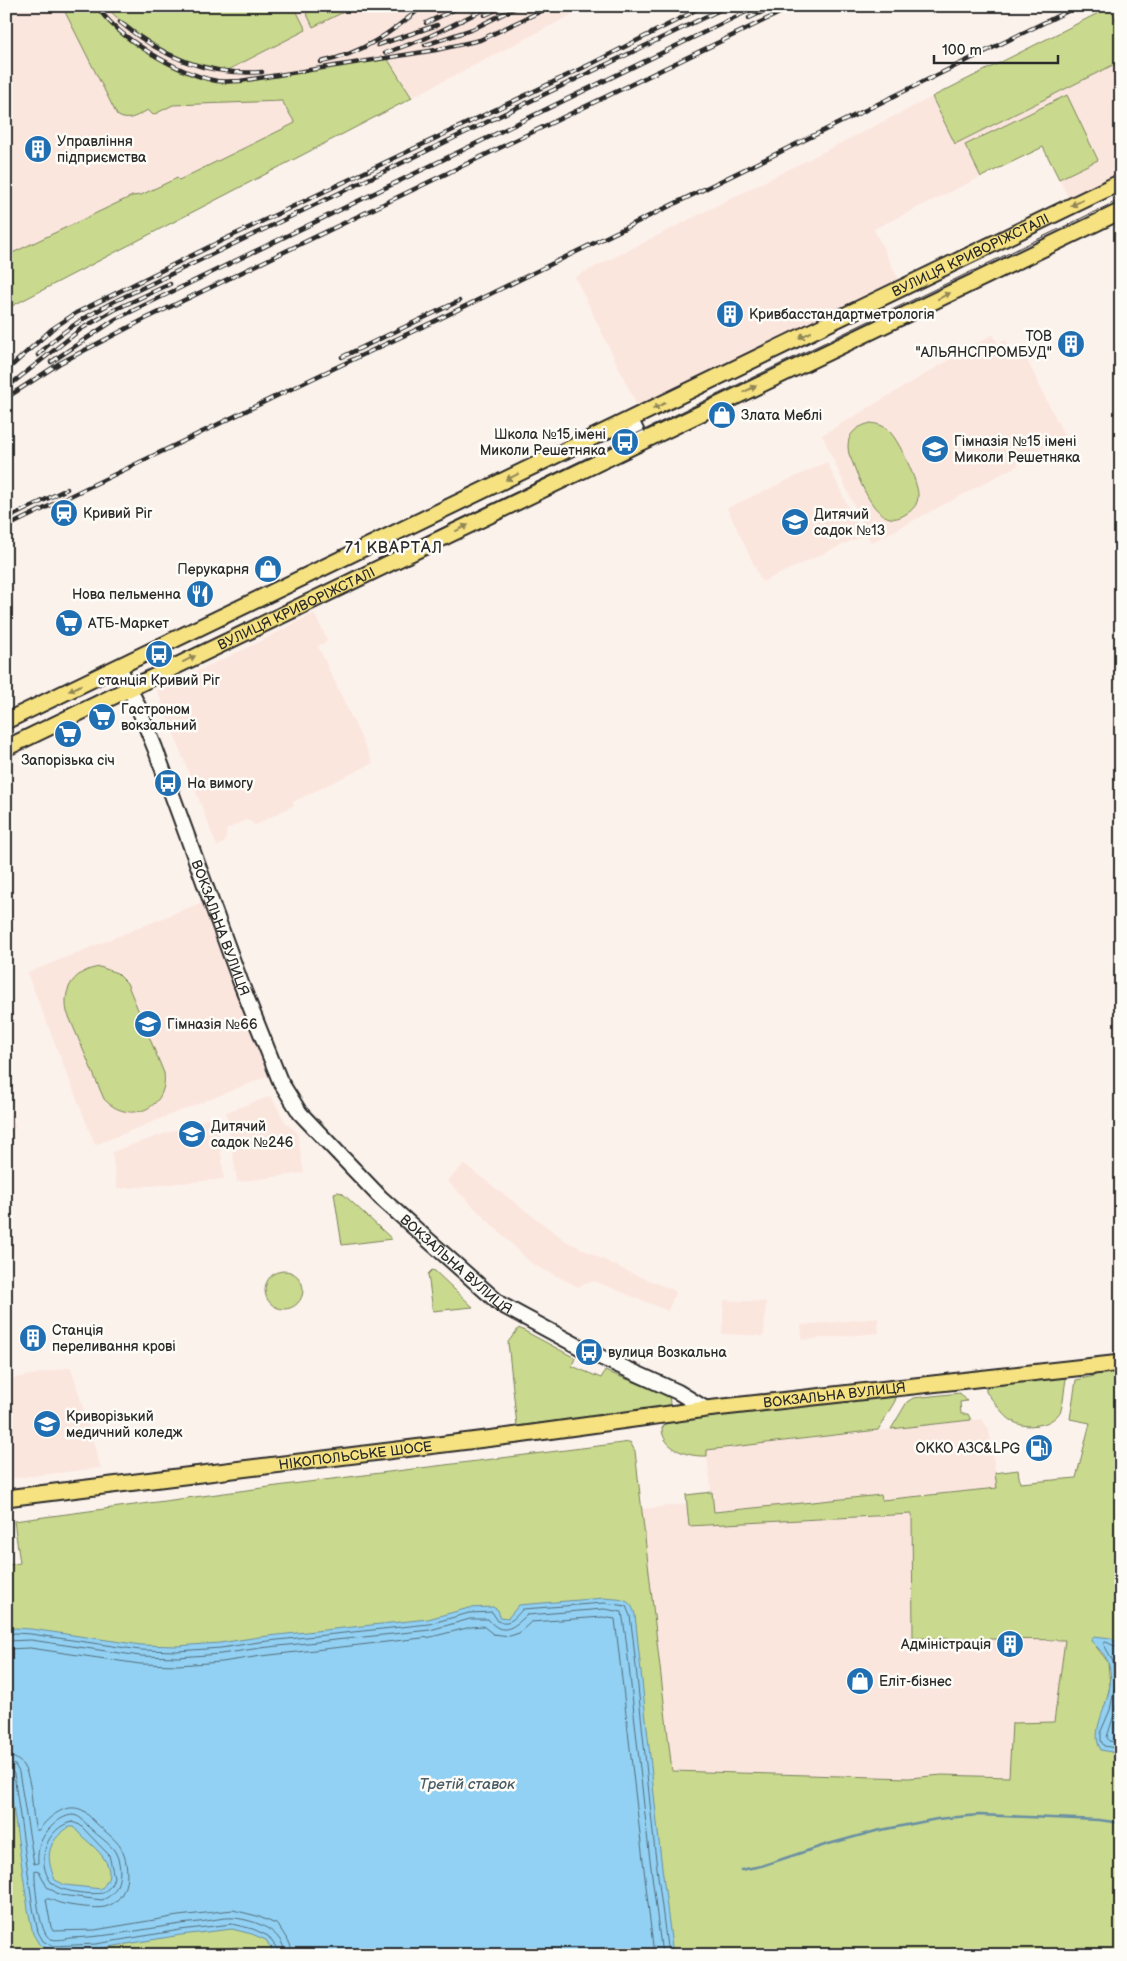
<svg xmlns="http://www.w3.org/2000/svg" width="1127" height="1961" font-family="'Balsamiq Sans',sans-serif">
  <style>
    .built { fill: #fbe6de }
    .green { fill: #c9d98d; stroke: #7a825c }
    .water { fill: #92d1f3; stroke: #698fa3; fill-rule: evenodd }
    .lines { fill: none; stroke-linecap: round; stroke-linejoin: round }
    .shore { stroke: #546d7b; stroke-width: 1 }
    .stream { stroke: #698fa3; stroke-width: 2.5 }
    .secondary-casing { stroke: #2b2b2b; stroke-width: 18 }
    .primary-casing { stroke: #2b2b2b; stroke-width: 19 }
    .secondary { stroke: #fdfcf7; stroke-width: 14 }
    .primary { stroke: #f6e281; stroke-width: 15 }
    .tram { stroke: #2b2b2b; stroke-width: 1 }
    .rail-casing { stroke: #2b2b2b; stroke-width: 4.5 }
    .rail { stroke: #fdfcf7; stroke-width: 2.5; stroke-dasharray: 8; stroke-linecap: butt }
    .oneway { fill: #908656 }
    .labels { text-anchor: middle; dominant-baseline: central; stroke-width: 5; stroke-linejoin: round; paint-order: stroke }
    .poi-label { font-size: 14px; fill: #2b2b2b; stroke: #fdfcf7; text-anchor: start }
    .street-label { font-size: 14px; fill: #2b2b2b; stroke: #fdfcf7 }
    .water-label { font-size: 15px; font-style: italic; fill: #4a5d67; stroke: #fdfcf7 }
    .quarter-label { font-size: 16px; letter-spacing: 1px; fill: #2b2b2b; stroke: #fdfcf7 }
  </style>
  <rect width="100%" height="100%" fill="#fcf2ec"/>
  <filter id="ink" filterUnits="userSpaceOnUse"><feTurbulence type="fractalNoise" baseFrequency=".02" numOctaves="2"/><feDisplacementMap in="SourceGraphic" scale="10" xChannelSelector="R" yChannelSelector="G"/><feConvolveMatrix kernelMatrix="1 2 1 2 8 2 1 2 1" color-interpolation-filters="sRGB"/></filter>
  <g filter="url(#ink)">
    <path class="built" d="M6 6H589L12 304 6 311Z
      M1112 6H1121V30L1110 7Z
      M1121 61V174L1069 199 1043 147 874 229 900 282 637 406 575 277 932 97 955 144Z
      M993 334 998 344 1006 340 1014 356 1023 352 1065 437 1017 462 1019 465 871 543 822 435Z
      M827 462 862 536 762 582 727 508Z
      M314 613 328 641 318 646 373 763 293 802 294 805 254 826 252 822 246 820 227 829 225 842 217 847 157 690 259 642Z
      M202 902 268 1076 95 1145 27 973Z
      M271 1096 286 1123 297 1132 304 1173 237 1182 226 1112Z
      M6 1106 16 1128 6 1132Z
      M217 1115 224 1179 117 1189 112 1152Z
      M464 1164 566 1241 631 1273 676 1291 668 1311 594 1281 578 1287 532 1264 447 1181Z
      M724 1300 766 1302 764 1336 722 1334Z
      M878 1318 879 1333 802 1340 801 1325Z
      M71 1367 101 1468 6 1479V1380Z
      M982 1419 989 1429 998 1488 882 1500 881 1495 714 1512 706 1450Z
      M687 1504 689 1526 912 1514 913 1638 1065 1639 1054 1722 1009 1777 942 1775 909 1778 671 1771 641 1509Z"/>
    <path class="green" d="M62 6H97L134 43 164 61 182 70 217 81H240L281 76 387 58 412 98 10 307 6 311V256L132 196 141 195 177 178 179 180 295 123 282 101 173 105 153 115 148 110C138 115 128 123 117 115Z
      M105 6H294L306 30 224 72C178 64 137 39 105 6Z
      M303 6H356L313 27Z
      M1110 7 1121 30V61L955 144 932 97Z
      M1067 95 1098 160 1059 179 1043 147 981 177 965 145Z
      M871 423C877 424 883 425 888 430 898 438 919 483 918 496 918 504 913 510 906 514 875 535 858 474 849 454 845 436 854 427 871 423Z
      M100 967 117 973 127 983 164 1073C169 1110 128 1125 104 1099L67 1012C62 988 75 970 100 967Z
      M338 1192 342 1193 392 1239 342 1245 334 1193Z
      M432 1270 435 1271 473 1307 433 1311 428 1274Z
      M265 1290a19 19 0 1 1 38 0a19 19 0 1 1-38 0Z
      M519 1328 575 1358 572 1366 601 1378 605 1371 666 1394 669 1396 670 1403 667 1407 517 1426 508 1342Z
      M1121 1370V1646L1119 1644 1091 1640 1108 1662 1110 1686 1103 1714 1112 1753 1121 1754V1955H252L250 1951 238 1947 180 1955H6V1565L20 1563 14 1521 292 1484 630 1442 635 1451 672 1771 909 1778 942 1775 1009 1777 1012 1723 1054 1722 1065 1640 913 1638 912 1514 689 1526 686 1495 712 1492 714 1512 881 1495 882 1500 997 1488 995 1473 1018 1470 1020 1483 1076 1478 1090 1423 1070 1419 1076 1380 1094 1376 1100 1371Z
      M1063 1375 1066 1379C1064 1389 1064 1401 1061 1410 1058 1417 1050 1422 1043 1424 1011 1432 1004 1413 986 1392V1388L989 1384Z
      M960 1393 967 1401 960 1402 961 1414H968L971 1420 891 1429 907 1402 913 1398Z
      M894 1395 896 1397 895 1401 878 1430 707 1450V1456C688 1457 662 1449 662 1428L667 1422 720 1414Z"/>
    <path class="water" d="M604 1598C620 1600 631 1597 635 1615L660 1851 673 1955H275L266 1940 252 1934 232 1929 181 1935 97 1949 51 1951 39 1944 33 1934 28 1909 6 1758V1631L14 1628 31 1629 141 1645 177 1646 220 1643 259 1637 428 1619 469 1608 493 1607 498 1610 500 1617 508 1618 519 1605ZM69 1827H73C77 1830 79 1834 84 1838 99 1851 121 1870 101 1889L65 1885 55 1880C45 1856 47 1842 69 1827Z
      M1094 1636 1111 1638 1121 1646V1754L1101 1750C1086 1727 1120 1695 1108 1662 1105 1654 1097 1647 1091 1641Z"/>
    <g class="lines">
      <path class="shore" d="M6 1635 15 1633 31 1634 140 1650 177 1651 221 1648 259 1642 429 1624 469 1613 492 1612 498 1621C511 1625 514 1618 523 1609L604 1603 626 1606 630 1616 633 1638 655 1852 668 1955
        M6 1641 31 1640 140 1656 178 1657 221 1654 260 1648 430 1630 470 1619H488C502 1637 513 1628 527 1615L604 1609 622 1612 626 1639 649 1852 662 1955
        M6 1649 30 1648 140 1664 178 1665 222 1662 261 1656 431 1637 471 1627 483 1626 493 1634 510 1636 519 1633 531 1622 603 1617 615 1619 654 1955
        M1121 1649 1106 1642 1103 1643 1113 1661 1115 1686 1110 1710 1101 1731V1741L1104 1746 1121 1749
        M1121 1693 1107 1737 1109 1741 1121 1743
        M6 1756C37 1757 29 1808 36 1830H39C48 1817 67 1801 84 1811 89 1815 92 1820 97 1824 105 1832 116 1839 121 1848 131 1867 130 1900 105 1907 96 1909 70 1906 60 1903 55 1902 51 1898 46 1899L51 1927 53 1931 95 1930 178 1916 233 1910 257 1916 278 1925 290 1944 293 1955
        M6 1763 15 1765 19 1772 34 1864 38 1863C37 1848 41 1836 53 1825 58 1820 66 1815 73 1815 82 1816 85 1824 91 1829 98 1836 108 1842 114 1850 124 1866 122 1893 102 1900L60 1895 47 1887 39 1871 35 1870C34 1882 39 1929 48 1937 54 1942 63 1939 70 1938 114 1937 156 1926 199 1922 210 1921 223 1917 234 1918 254 1920 284 1930 285 1955
        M6 1769 11 1770 14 1774 33 1908 38 1932 43 1941 52 1946 96 1944 180 1930 232 1924 253 1929 268 1936 278 1950 279 1955
        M72 1822 80 1825 109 1855 114 1877 111 1886 103 1893C91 1895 58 1892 51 1882 35 1861 47 1827 72 1822Z"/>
      <path class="stream" d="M741 1870 761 1866 825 1845 876 1831 937 1819 979 1815 1099 1820 1121 1823"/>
      <g class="secondary-casing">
        <g id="secondary">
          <path d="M631 420 641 441"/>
          <path id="s1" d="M119 667 137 704 155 748 242 986 280 1081 300 1113 381 1198 500 1304 589 1352 678 1392 706 1409"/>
        </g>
      </g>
      <g class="primary-casing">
        <g id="primary">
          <path id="s2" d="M6 721 1121 182"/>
          <path id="s3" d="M6 748 1121 211"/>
          <path id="s4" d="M6 1498 518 1435 706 1409 1121 1363"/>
        </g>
      </g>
      <use href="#secondary" class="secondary"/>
      <use href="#primary" class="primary"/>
      <path class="tram" d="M6 739 1121 199"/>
      <g class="rail-casing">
        <path id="rail" d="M97 6C117 38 179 74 217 81 224 82 232 81 240 81L436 50 480 40 552 6
          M485 15 504 6
          M749 18 775 6
          M120 22C162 57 207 76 262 72
          M426 23 462 6
          M378 45 437 25
          M425 45 473 29 519 6
          M385 53 424 39 491 6
          M321 62C362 54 392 32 423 6
          M38 355C59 332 86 317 113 302L728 6
          M342 357 459 301
          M51 362 116 319 758 6
          M6 371 52 329 76 313 221 241 593 63 689 14 701 6
          M6 388 81 329 114 310 170 284
          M6 398 60 363 143 320 794 6
          M6 519 67 489
          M6 527 322 374 437 320 1078 6"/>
      </g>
      <use href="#rail" class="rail"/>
    </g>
    <defs><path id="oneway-solid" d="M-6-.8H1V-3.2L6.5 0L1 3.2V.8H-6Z" transform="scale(1.25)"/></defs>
    <g class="oneway">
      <use href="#oneway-solid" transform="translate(1077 203) rotate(154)"/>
      <use href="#oneway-solid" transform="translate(944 296) rotate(-26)"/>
      <use href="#oneway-solid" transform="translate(805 335) rotate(154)"/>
      <use href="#oneway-solid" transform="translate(750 389) rotate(-26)"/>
      <use href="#oneway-solid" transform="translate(659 406) rotate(154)"/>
      <use href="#oneway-solid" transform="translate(512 477) rotate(154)"/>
      <use href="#oneway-solid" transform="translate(462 528) rotate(-26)"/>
      <use href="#oneway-solid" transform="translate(189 659) rotate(-26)"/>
      <use href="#oneway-solid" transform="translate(75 688) rotate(154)"/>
    </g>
  </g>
  <defs>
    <g id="building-disc" transform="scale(1.4375)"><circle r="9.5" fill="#1f6fb2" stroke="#fdfcf7"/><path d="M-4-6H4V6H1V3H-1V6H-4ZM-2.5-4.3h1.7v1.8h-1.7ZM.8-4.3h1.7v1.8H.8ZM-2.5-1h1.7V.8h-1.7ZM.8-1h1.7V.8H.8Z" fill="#fff"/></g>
    <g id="shop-disc" transform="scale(1.4375)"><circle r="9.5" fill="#1f6fb2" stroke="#fdfcf7"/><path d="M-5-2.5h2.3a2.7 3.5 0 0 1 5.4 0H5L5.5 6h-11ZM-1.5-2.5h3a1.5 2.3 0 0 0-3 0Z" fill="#fff"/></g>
    <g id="bus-disc" transform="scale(1.4375)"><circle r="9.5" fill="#1f6fb2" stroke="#fdfcf7"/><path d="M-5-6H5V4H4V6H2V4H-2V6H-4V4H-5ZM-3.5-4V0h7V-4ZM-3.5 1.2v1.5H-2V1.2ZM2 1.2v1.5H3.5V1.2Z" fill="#fff"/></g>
    <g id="school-disc" transform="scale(1.4375)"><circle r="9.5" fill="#1f6fb2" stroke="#fdfcf7"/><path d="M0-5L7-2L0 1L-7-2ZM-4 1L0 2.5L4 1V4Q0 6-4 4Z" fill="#fff"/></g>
    <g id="station-disc" transform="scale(1.4375)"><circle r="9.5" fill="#1f6fb2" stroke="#fdfcf7"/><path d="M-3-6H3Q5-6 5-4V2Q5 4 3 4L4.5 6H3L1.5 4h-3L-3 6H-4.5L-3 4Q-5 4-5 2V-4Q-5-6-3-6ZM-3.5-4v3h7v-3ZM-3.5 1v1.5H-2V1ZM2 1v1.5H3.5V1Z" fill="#fff"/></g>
    <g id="restaurant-disc" transform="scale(1.4375)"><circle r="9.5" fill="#1f6fb2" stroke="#fdfcf7"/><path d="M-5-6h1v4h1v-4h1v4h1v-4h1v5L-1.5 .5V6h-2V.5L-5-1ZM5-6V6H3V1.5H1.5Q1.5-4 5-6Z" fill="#fff"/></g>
    <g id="supermarket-disc" transform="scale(1.4375)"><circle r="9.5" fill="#1f6fb2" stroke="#fdfcf7"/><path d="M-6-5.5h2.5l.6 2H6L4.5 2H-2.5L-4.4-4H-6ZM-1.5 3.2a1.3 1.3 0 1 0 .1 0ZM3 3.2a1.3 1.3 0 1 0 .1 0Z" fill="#fff"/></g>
    <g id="university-disc" transform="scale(1.4375)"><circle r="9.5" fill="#1f6fb2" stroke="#fdfcf7"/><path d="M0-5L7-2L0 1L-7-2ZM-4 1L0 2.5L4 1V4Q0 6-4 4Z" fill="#fff"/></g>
    <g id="fuel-disc" transform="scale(1.4375)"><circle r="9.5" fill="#1f6fb2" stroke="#fdfcf7"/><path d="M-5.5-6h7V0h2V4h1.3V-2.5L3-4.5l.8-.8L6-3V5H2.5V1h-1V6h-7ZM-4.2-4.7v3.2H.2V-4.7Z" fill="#fff"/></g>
  </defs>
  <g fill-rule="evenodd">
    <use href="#building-disc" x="38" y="149"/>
    <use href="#building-disc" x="730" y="314"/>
    <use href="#building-disc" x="1071" y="344"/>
    <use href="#shop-disc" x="722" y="415"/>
    <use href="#bus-disc" x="625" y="442"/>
    <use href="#school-disc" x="935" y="449"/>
    <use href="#station-disc" x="64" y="513"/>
    <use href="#school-disc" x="795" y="522"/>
    <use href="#shop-disc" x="268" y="569"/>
    <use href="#restaurant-disc" x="200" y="594"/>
    <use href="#supermarket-disc" x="69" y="623"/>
    <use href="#bus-disc" x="159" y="654"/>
    <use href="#supermarket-disc" x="102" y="717"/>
    <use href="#supermarket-disc" x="68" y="734"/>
    <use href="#bus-disc" x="168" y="783"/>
    <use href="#school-disc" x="148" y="1024"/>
    <use href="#school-disc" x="192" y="1134"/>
    <use href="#building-disc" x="33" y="1338"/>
    <use href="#bus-disc" x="589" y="1352"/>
    <use href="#university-disc" x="47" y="1424"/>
    <use href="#fuel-disc" x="1039" y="1448"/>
    <use href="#building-disc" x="1010" y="1644"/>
    <use href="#shop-disc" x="860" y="1681"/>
  </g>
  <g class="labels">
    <g class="poi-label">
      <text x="57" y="141">Управління<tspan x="57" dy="16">підприємства</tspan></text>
      <text x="749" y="314">Кривбасстандартметрологія</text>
      <text x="1052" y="336" text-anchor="end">ТОВ<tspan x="1052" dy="16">"АЛЬЯНСПРОМБУД"</tspan></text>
      <text x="741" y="415">Злата Меблі</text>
      <text x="606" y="434" text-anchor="end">Школа №15 імені<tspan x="606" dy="16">Миколи Решетняка</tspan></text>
      <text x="954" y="441">Гімназія №15 імені<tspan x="954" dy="16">Миколи Решетняка</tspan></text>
      <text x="83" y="513">Кривий Ріг</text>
      <text x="814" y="514">Дитячий<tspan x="814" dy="16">садок №13</tspan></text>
      <text x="249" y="569" text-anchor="end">Перукарня</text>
      <text x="181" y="594" text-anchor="end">Нова пельменна</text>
      <text x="88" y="623">АТБ-Маркет</text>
      <text x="159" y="680" text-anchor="middle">станція Кривий Ріг</text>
      <text x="121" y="709">Гастроном<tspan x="121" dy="16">вокзальний</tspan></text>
      <text x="68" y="760" text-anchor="middle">Запорізька січ</text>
      <text x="187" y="783">На вимогу</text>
      <text x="167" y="1024">Гімназія №66</text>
      <text x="211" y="1126">Дитячий<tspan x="211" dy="16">садок №246</tspan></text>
      <text x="52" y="1330">Станція<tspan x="52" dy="16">переливання крові</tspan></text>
      <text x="608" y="1352">вулиця Возкальна</text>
      <text x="66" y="1416">Криворізький<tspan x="66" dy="16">медичний коледж</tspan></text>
      <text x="1020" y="1448" text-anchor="end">ОККО АЗС&amp;LPG</text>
      <text x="991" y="1644" text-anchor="end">Адміністрація</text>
      <text x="879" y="1681">Еліт-бізнес</text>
    </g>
    <g class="street-label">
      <text stroke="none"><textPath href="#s2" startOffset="1071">ВУЛИЦЯ КРИВОРІЖСТАЛІ</textPath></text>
      <text stroke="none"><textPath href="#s3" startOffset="322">ВУЛИЦЯ КРИВОРІЖСТАЛІ</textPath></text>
      <text stroke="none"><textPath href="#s1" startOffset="280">ВОКЗАЛЬНА ВУЛИЦЯ</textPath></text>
      <text stroke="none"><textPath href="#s1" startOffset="700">ВОКЗАЛЬНА ВУЛИЦЯ</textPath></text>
      <text stroke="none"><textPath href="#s4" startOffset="835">ВОКЗАЛЬНА ВУЛИЦЯ</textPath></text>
      <text stroke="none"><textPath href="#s4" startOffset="352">НІКОПОЛЬСЬКЕ ШОСЕ</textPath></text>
    </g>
    <g class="water-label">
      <text x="467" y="1784">Третій ставок</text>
    </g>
    <g class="quarter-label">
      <text x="394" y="548">71 КВАРТАЛ</text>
    </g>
  </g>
  <rect width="1127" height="1961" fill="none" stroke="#fdfcf7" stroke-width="25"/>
  <rect x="12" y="12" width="1102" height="1936" fill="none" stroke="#2b2b2b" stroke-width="2" filter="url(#ink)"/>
  <path d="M934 55v8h124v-8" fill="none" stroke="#2b2b2b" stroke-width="2.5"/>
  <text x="942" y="55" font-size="15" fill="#2b2b2b" stroke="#fdfcf7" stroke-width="4" paint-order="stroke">100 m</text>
</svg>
